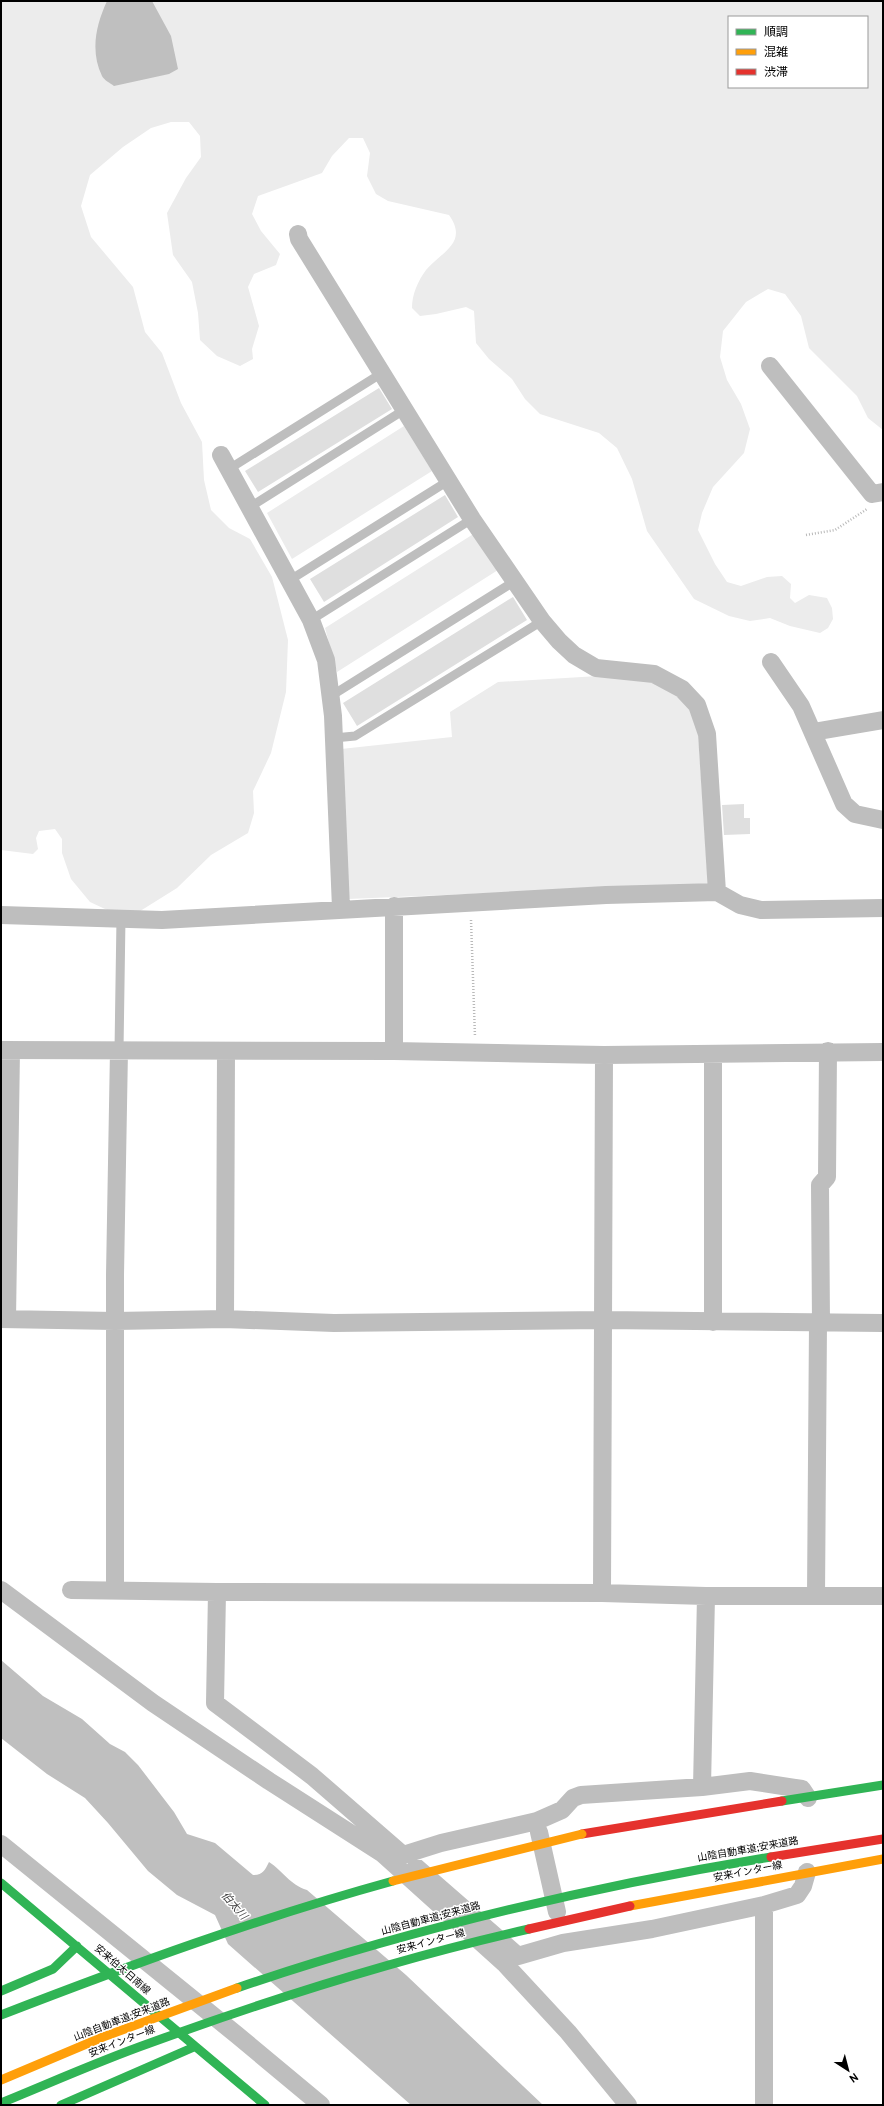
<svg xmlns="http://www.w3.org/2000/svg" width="884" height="2106" font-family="Overpass,'Noto Sans JP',sans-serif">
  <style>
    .green { fill: #ececec; fill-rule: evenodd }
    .water { fill: #bfbfbf }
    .building { fill: #dfdfdf }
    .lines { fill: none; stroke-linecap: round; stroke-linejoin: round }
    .path { stroke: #b9b9b9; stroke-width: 2.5; stroke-dasharray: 1 2; stroke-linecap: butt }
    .lane { stroke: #bebebe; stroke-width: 9 }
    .street { stroke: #bebebe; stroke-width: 18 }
    .fast { stroke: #30b455; stroke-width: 9 }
    .slow { stroke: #ff9f0a; stroke-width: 9 }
    .jam { stroke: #e5322d; stroke-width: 9 }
    .fast-bridge { stroke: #30b455; stroke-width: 9 }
    .slow-bridge { stroke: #ff9f0a; stroke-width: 9 }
    .jam-bridge { stroke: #e5322d; stroke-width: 9 }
    .labels { text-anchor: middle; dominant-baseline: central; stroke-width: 3; stroke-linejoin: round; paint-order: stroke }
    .street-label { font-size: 10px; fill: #000; stroke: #fff }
    .water-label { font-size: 11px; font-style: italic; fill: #444; stroke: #fff }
  </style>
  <rect width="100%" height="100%" fill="#fff"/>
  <path class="green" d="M1 1H883V430L868 418 857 396 809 348 801 316 785 294 768 289 746 302 723 331 720 357 727 380 741 404 750 429 744 453 713 487 702 513 698 530 715 564 727 582 741 586 767 577 782 576 791 584 790 598 795 603 809 595 827 598 832 608 833 619 828 628 820 633 790 626 770 618 750 621 729 616 694 599 647 531 632 479 617 448 599 433 540 414 525 399 512 379 489 359 476 343 474 311 466 307 436 314 420 316 412 308C412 294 418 281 426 270 441 252 469 243 449 215L388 201 376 194 367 176 370 153 363 138H349L332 156 322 173 258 196 252 214 261 231 280 254 276 265 254 274 248 287 259 326 252 349 253 359 240 366 217 356 200 340 198 313 192 282 173 255 167 213 186 178 201 157 200 136 189 122H171L151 128 123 147 90 175 81 206 91 237 133 287 145 332 162 353 181 403 202 442 204 480 211 510 229 528 250 539 272 577 288 640 286 692 271 753 253 791 254 813 248 833 211 855 177 888 137 913 118 915 90 902 71 879 62 853V839L55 829 39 831 36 838 38 849 33 854 1 850ZM729 17H867V87H729Z
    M404 426 432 471 292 559 267 513Z
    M475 533 498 570 337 672 325 628Z
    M631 674 681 693 697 718 708 884 348 899 341 749 452 737 450 712 498 682Z"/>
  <path class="water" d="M107 1H152L171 36 178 69 169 74 114 86C110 83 104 80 102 76 90 51 96 25 107 1Z
    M1 1660 43 1696 82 1719 110 1744 125 1752 138 1765 174 1812 187 1834 215 1843 253 1875C263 1875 265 1870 269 1862 283 1871 290 1885 307 1890L406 1975 543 2105H411L228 1944 215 1915 177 1895 148 1871 108 1823 85 1798 47 1774 1 1738Z"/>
  <path class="building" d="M379 388 392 409 258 492 245 471Z
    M445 495 458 517 324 602 310 579Z
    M513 597 527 620 357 726 343 703Z
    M744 804V818H750V834L724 835 722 805Z"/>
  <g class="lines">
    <path class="path" d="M806 535 835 530 867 509
      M471 920 475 1037"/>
    <path class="lane" d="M229 469 382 373
      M250 507 404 410
      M290 580 448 481
      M311 620 472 519
      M331 696 515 581
      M334 738 355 736 542 621
      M119 1050 121 918"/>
    <path class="street" d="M298 234 299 239 472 519 542 621 559 641 574 655 596 668 654 674 682 689 697 705 707 734 717 892
      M770 366 872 494 883 492
      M221 455 311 620 326 660 333 716 341 908
      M771 662 801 706 844 804 855 814 883 820
      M813 732 883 720
      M394 906V1051
      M1 915 162 920 606 895 717 892 740 905 761 910 883 908
      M1 1050 394 1051 604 1055 883 1052
      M713 1054V1322
      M1 1319 115 1321 225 1319 334 1323 604 1320 883 1323
      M7 1319 11 1050
      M225 1319 226 1051
      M821 1323 820 1185 827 1177 828 1051
      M1 1590 153 1703 269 1781 383 1854 504 1963 568 2032 628 2105
      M71 1590 217 1592 602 1593 706 1596H883
      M115 1590V1275L119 1050
      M217 1592 215 1703 312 1776 403 1855 441 1843 537 1821 562 1810 573 1798 581 1795 702 1787
      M602 1593 604 1055
      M706 1596 702 1787 750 1781 802 1789 808 1798
      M816 1596 818 1323
      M539 1832 557 1912
      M1 1844 237 2035 321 2105
      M416 1867 518 1956 563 1943 652 1929 764 1905 797 1895 803 1886 807 1872
      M764 1905V2105"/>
    <path class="fast" d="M782 1801 883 1785
      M1 1883 265 2105
      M1 1991 53 1969 77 1946
      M61 2105 194 2047"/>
    <path class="slow" d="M630 1906 883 1859"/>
    <path class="jam" d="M582 1834 782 1801"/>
    <path class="fast-bridge" d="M237 1988C410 1929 590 1887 771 1857
      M1 2015C130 1965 259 1918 393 1881
      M1 2103C50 2083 99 2061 150 2043 274 1998 400 1958 529 1929"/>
    <path class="slow-bridge" d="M393 1881 582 1834
      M1 2080 103 2037 237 1988"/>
    <path class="jam-bridge" d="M771 1857 883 1839
      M529 1929 630 1906"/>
  </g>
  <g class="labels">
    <g class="street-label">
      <text transform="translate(748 1850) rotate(-10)">山陰自動車道;安来道路</text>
      <text transform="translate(748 1872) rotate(-11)">安来インター線</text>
      <text transform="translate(431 1919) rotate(-15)">山陰自動車道;安来道路</text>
      <text transform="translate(431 1942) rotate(-15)">安来インター線</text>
      <text transform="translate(122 1970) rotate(41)">安来伯太日南線</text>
      <text transform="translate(122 2020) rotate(-21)">山陰自動車道;安来道路</text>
      <text transform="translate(122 2042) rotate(-21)">安来インター線</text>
    </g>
    <g class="water-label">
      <text transform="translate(234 1906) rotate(49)">伯太川</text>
    </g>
  </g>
  <rect width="884" height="2106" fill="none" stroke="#000000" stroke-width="4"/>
  <rect x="728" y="16" width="140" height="72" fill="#ffffff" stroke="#999999"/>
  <rect x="736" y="29" width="20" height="6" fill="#30b455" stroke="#999999"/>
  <text x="764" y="36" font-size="12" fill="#000000">順調</text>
  <rect x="736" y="49" width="20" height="6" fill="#ff9f0a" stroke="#999999"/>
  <text x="764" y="56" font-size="12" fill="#000000">混雑</text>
  <rect x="736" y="69" width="20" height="6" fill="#e5322d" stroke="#999999"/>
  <text x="764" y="76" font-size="12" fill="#000000">渋滞</text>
  <g transform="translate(848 2070) rotate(144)" stroke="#ffffff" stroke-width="3" paint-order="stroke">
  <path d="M0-3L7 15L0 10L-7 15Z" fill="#000000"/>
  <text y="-6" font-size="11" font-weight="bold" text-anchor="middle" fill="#000000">N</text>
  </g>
</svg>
